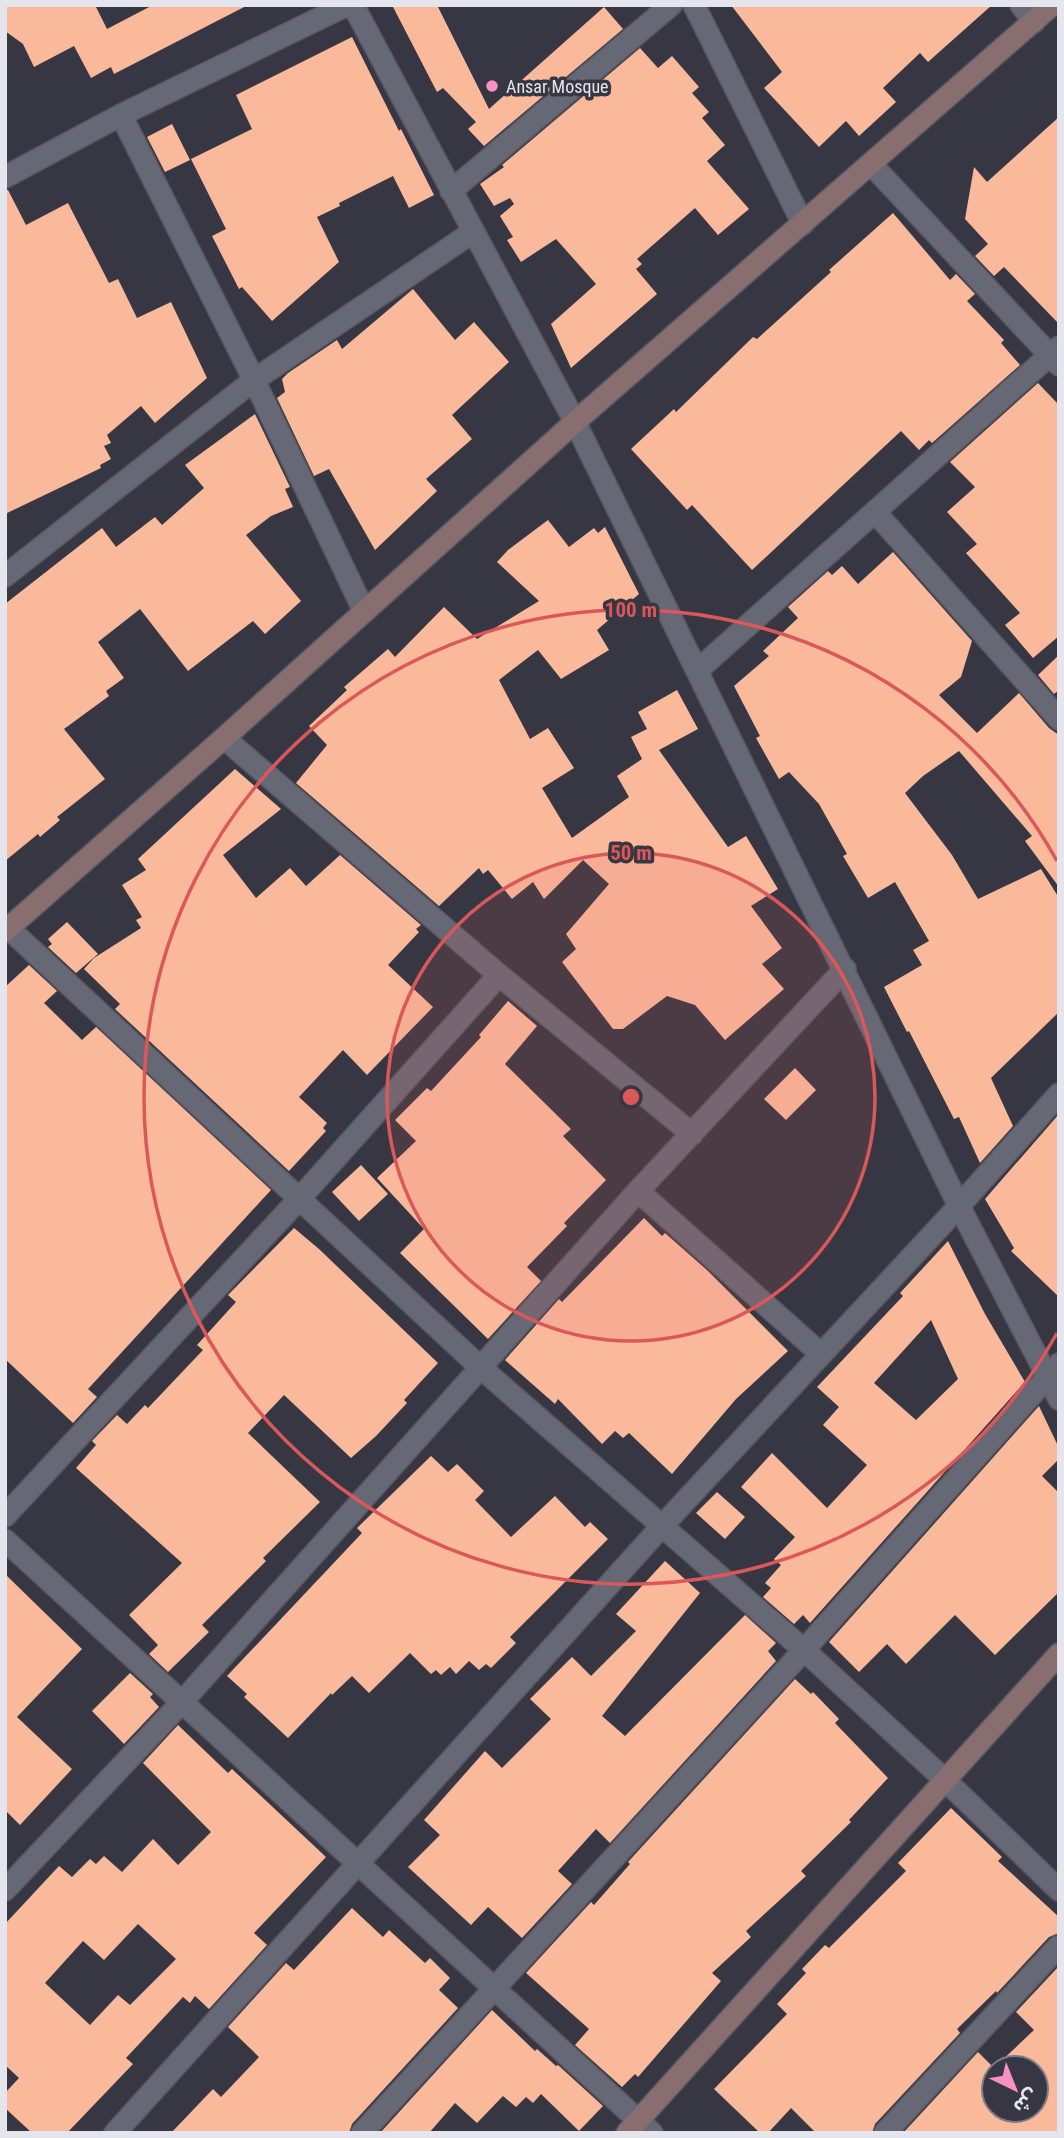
<svg xmlns="http://www.w3.org/2000/svg" width="1064" height="2138" font-family="'Roboto Condensed','Noto Sans Arabic',sans-serif">
  <style>
    .building { fill: #fbb99b; fill-rule: evenodd }
    .lines { fill: none; stroke-linecap: round; stroke-linejoin: round }
    .street-casing { stroke: #565660; stroke-width: 24 }
    .secondary-casing { stroke: #565660; stroke-width: 24 }
    .street { stroke: #676875; stroke-width: 21 }
    .secondary { stroke: #886e6f; stroke-width: 21 }
    .ring { fill: none; stroke: #da5859; stroke-width: 3.5 }
    .poi-dot { fill: #fa8fc6; stroke: #363742; stroke-width: 2.5 }
    .labels { text-anchor: middle; dominant-baseline: central; stroke-width: 7; stroke-linejoin: round; paint-order: stroke }
    .poi-label { font-size: 18px; fill: #e5e6ed; stroke: #363742; text-anchor: start }
    .centre { fill: #da5859; stroke: #363742; stroke-width: 3.5 }
    .ring-label { font-size: 21px; text-anchor: middle; font-weight: bold; fill: #da5859; stroke: #363742; stroke-width: 7; stroke-linejoin: round; paint-order: stroke }
  </style>
  <rect width="100%" height="100%" fill="#363742"/>
  <path class="building" d="M5 5H95L107 29 153 5H248L114 74 111 67 91 78 74 46 34 67 23 44 5 31Z
    M392 5H437L489 109 604 7 623 29 484 146 468 129 476 122 443 88 437 92Z
    M731 5H992L928 62 920 53 883 88 896 102 859 136 846 121 819 147 764 88 782 72Z
    M352 37 399 131 401 129 434 195 409 208 393 176 339 203 340 206 317 217 339 262 272 321 242 287 239 289 212 236 226 229 191 159 252 129 236 95Z
    M640 48 658 68 672 56 699 87 692 93 709 112 702 118 725 145 707 161 749 209 718 235 695 208 637 259 642 264 636 269 657 294 571 368 551 324 596 284 556 239 521 262 507 240 513 237 500 216 514 204 510 198 494 206 480 184 504 167 502 165Z
    M1059 117V324L1004 267 994 276 975 256 988 244 965 219 974 167 987 182Z
    M172 124 190 160 165 172 147 137Z
    M5 190H8L26 225 68 203 109 283 118 279 137 318 171 302 207 378 155 423 141 406 107 435 111 443 104 446 111 459 100 465 101 468 5 514Z
    M893 213 950 280 956 274 975 294 967 301 1004 340 1001 343 1020 365 932 443 929 440 919 450 901 431 752 570 692 505 687 510 631 449 674 409 676 412 753 337 757 339 831 272 829 270Z
    M413 289 455 340 474 322 509 362 452 415 472 439 426 479 437 491 375 550 329 469 314 476 277 398 285 392 282 379 288 373 337 340 342 349Z
    M1038 383 1059 405V636L1033 658 1005 625 1020 613 966 553 977 544 947 512 975 487 950 462Z
    M255 414 290 487 285 489 293 507 271 516 246 535 301 601 265 634 253 621 188 671 140 609 98 642 124 678 106 691 109 696 64 729 105 779 57 817 60 820 40 837 38 834 5 861V604L102 528 116 547 155 517 162 525 204 488 185 465Z
    M548 520 569 547 594 528 598 533 605 527 639 594 597 630 609 650 561 679 538 650 499 680 530 739 548 728 574 768 542 788 572 838 629 797 617 776 642 759 631 737 647 729 638 712 677 690 698 729 659 750 728 847 746 836 778 889 751 906 782 948 762 964 784 989 725 1040 695 1005 667 996 623 1029H613L562 962 576 949 566 934 609 884 583 860 544 899 533 882 512 899 488 870 483 874 479 868 439 906 296 783 327 745 309 726 347 690 344 687 388 649 395 657 444 607 477 639 539 601 497 562 508 550Z
    M893 552 972 641 961 677 939 695 977 733 1019 693 1049 728 1059 735V887L1025 841 1032 836 959 751 923 776 905 793 952 855 978 899 1041 869 1059 898V1012L991 1078 1013 1126 980 1163 959 1117 954 1119 909 1031 907 1032 884 987 922 965 913 950 929 941 895 882 868 898 843 856 847 854 819 804 789 772 779 779 756 738 760 736 734 686 769 656 763 651 798 618 788 607 828 571 832 575 842 566 858 584Z
    M1059 655V690L1054 694 1038 675Z
    M235 769 281 809 223 855 256 898 290 868 306 886 340 855 421 925 416 929 419 932 388 965 433 1007 367 1075 343 1050 299 1097 327 1123 323 1128 326 1131 289 1171 115 1009 120 1004 84 969 94 958 141 928 136 920 142 917 122 885 146 870 138 859Z
    M67 922 98 954 76 973 48 947 52 944 48 939Z
    M29 965 57 991 44 1003 82 1040 96 1027 271 1190 88 1389 97 1397 73 1423 5 1359V987Z
    M508 1001 537 1026 505 1064 571 1129 563 1136 606 1180 564 1223 567 1226 527 1267 541 1281 488 1339 400 1253 424 1229 377 1178 416 1141 395 1120 427 1088 431 1091 481 1037 479 1035Z
    M795 1068 816 1090 786 1120 764 1099Z
    M1059 1114V1297L1011 1251 1014 1248 985 1199Z
    M361 1165 388 1194 359 1221 332 1192Z
    M644 1218 662 1236 665 1233 708 1271 788 1351 736 1399 672 1474 629 1433 623 1438 615 1431 602 1444 558 1399 555 1404 505 1360 559 1299 562 1302Z
    M294 1228 319 1249 438 1363 404 1400 407 1403 376 1436 351 1458 284 1395 248 1433 320 1502 263 1558 266 1561 202 1625 209 1632 168 1672 149 1654 158 1645 129 1615 182 1563 76 1468 96 1445 92 1441 117 1415 127 1424 145 1405 148 1408 203 1350 197 1345 236 1302 228 1295Z
    M948 1241 985 1314 1025 1382 810 1623 803 1615 794 1624 763 1597 771 1588 765 1583 781 1565 774 1559 795 1537 741 1487 772 1453 827 1508 867 1465 823 1425 839 1407 817 1387 903 1296 900 1293ZM931 1320 958 1379 916 1420 874 1383Z
    M1039 1406 1059 1448V1459L1042 1476 1059 1493V1592L995 1655 955 1615 906 1664 887 1644 859 1672 829 1642Z
    M431 1456 448 1472 457 1464 484 1491 475 1500 511 1537 555 1496 585 1527 590 1522 608 1539 510 1637 516 1643 491 1668 486 1664 479 1670 469 1661 456 1674 450 1667 441 1675 436 1670 431 1674 410 1653 369 1693 352 1676 332 1695 331 1693 288 1738 244 1697 247 1694 227 1676 362 1533 357 1528Z
    M717 1492 745 1517 725 1539 696 1513Z
    M665 1561 700 1593 602 1716 625 1736 745 1615 776 1643 768 1651 776 1661 610 1843 596 1829 558 1871 572 1884 522 1938 488 1907 471 1925 408 1867 440 1835 424 1820 485 1751 502 1768 551 1719 530 1699 572 1657 591 1676 636 1631 616 1614Z
    M5 1574 82 1649 17 1717 72 1769 20 1825 5 1810Z
    M130 1673 153 1694 150 1697 159 1707 124 1744 92 1711Z
    M795 1679 811 1694 813 1692 839 1719 835 1723 888 1778 849 1820 851 1822 801 1871 806 1876 746 1931 751 1937 712 1973 721 1981 638 2077 635 2074 622 2087 575 2045 589 2029 526 1973 591 1902 594 1905 630 1864 628 1862Z
    M178 1725 228 1773 232 1769 326 1857 254 1933 267 1945 209 2009 195 1996 190 2003 183 1997 126 2058 133 2064 67 2133H32L5 2108V2093L19 2078 5 2065V1924L59 1866 72 1877 90 1859 96 1864 104 1856 122 1872 153 1839 178 1865 211 1832 143 1763ZM138 1924 176 1959 130 2005 118 1995 90 2025 45 1983 83 1941 104 1960Z
    M951 1808 1002 1857 998 1861 1059 1917V1933L1049 1937 997 1993 996 1991 957 2029 960 2033 875 2124 872 2133H816L791 2108 768 2133H760L714 2089 787 2014 777 2004 806 1973 802 1969 825 1945 829 1948 906 1871 898 1863Z
    M352 1908 383 1937 389 1930 425 1963 430 1958 450 1978 439 1990 458 2008 352 2124 349 2133H171L213 2089 221 2097 259 2057 228 2027 286 1963 294 1970Z
    M1059 1966V2133H903L978 2052 994 2068V2110H1036V2068H994L1034 2030 1016 2012Z
    M492 2010 535 2051 537 2049 556 2066 558 2065 603 2106 579 2131 541 2094 533 2103 526 2097 516 2107 503 2096 477 2123 455 2103 429 2133H380Z"/>
  <g class="lines">
    <g class="street-casing">
      <path id="street" d="M353 5 575 422 959 1206 1059 1399
        M694 5 803 224
        M1021 5 1034 22
        M121 115 254 380 364 611
        M871 164 1059 365
        M5 177 121 115 347 5
        M451 191 671 5
        M876 513 1059 719
        M5 576 254 380 473 232
        M698 670 1059 347
        M224 738 499 975 692 1134
        M5 925 480 1367 804 1650 945 1780 1059 1890
        M638 1191 821 1354
        M5 1516 300 1198 499 975
        M5 1540 652 2133
        M5 1890 182 1702 638 1191 845 969
        M115 2133 662 1526 959 1206 1059 1094
        M362 2133 804 1650 1059 1364
        M885 2133 1059 1946"/>
    </g>
    <g class="secondary-casing">
      <path id="secondary" d="M5 931 224 738 575 422 1052 5
        M627 2133 1059 1654"/>
    </g>
    <use href="#street" class="street"/>
    <use href="#secondary" class="secondary"/>
  </g>
  <circle cx="631" cy="1097" r="244" fill="#da5859" fill-opacity=".12"/>
  <g class="ring">
    <circle cx="631" cy="1097" r="244"/>
    <path d="M1057 1333A487 487 0 1 1 1057 861"/>
  </g>
  <circle class="poi-dot" cx="492" cy="86" r="7"/>
  <g class="labels">
    <g class="poi-label">
      <text x="506" y="86">Ansar Mosque</text>
    </g>
  </g>
  <circle cx="631" cy="1097" r="10" class="centre"/>
  <g class="ring-label">
    <text x="631" y="617">100 m</text>
    <text x="631" y="860">50 m</text>
  </g>
  <rect width="1064" height="2138" fill="none" stroke="#e5e6ed" stroke-width="14"/>
  <g transform="translate(1015 2089) rotate(137)"><circle r="33" fill="#363742" stroke="#7c7d86" stroke-width="2"/>
  <path d="M0-5L12 26L0 18L-12 26Z" fill="#fa8fc6"/>
  <text y="-10" font-size="19" font-weight="bold" text-anchor="middle" fill="#e5e6ed">ش</text>
  </g>
</svg>
